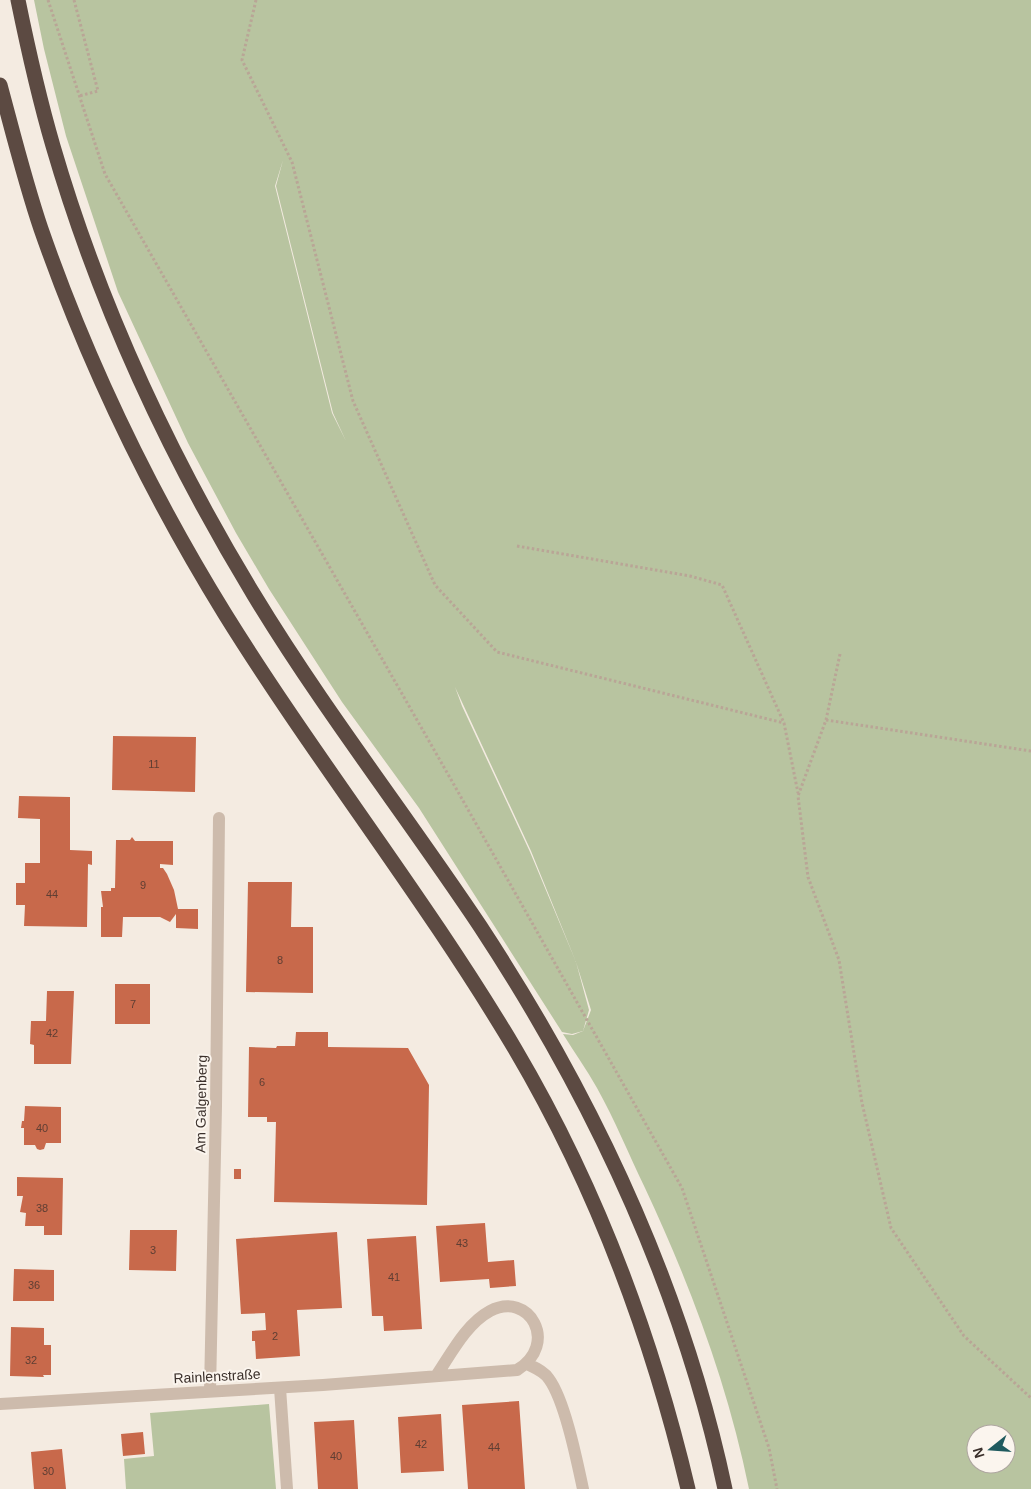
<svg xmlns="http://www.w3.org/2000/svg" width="1031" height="1489" font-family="Helvetica,sans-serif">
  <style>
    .green { fill: #b8c4a0; fill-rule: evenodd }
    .building { fill: #c8694b }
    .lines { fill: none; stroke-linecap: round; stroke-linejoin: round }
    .path { stroke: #b9a596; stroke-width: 3; stroke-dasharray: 2.5 2.5; stroke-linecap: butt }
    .lane { stroke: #cdbbac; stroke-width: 12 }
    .street { stroke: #cdbbac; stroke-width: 12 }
    .highway { stroke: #5c4a42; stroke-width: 15 }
    .labels { text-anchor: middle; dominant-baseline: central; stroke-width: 4; stroke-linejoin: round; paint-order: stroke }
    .number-label { font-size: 11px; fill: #5e3e33 }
    .street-label { font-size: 14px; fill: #3b302b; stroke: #fbf5ee }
  </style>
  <rect width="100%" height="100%" fill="#f4ebe1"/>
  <path class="green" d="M34 0H1031V1489H749C728 1385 690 1284 645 1188 629 1155 615 1120 597 1088 587 1070 574 1052 563 1034L573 1035 583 1031 591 1010 576 962 531 851 455 687 462 706 530 852 576 962 589 1010 583 1031 572 1034 562 1032 419 808 342 702 269 589 236 533 188 443 118 292 66 136 44 49ZM283 160 276 186 333 413 346 441 332 413 275 186ZM976 1434H1006V1464H976Z
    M269 1404 276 1489H126L124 1459 154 1456 150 1413Z"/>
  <path class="building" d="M113 736 196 737 195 792 112 790Z
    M19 796 70 797V850L92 851V865L88 864 87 927 24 926 25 905H16V883H25V863H40V819L18 818Z
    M132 837 135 841H173V865L160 864V868H163L167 874 174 890 178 909H198V929L176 928V914L170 922 160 917H123L122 937H101V907H103L101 891H111V888H115L116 840H130Z
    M248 882H292L291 927H313V993L246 992Z
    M115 984H150V1024H115Z
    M47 991H74L71 1064H34V1045L30 1044 31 1021H46Z
    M296 1032H328V1047L408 1048 429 1085 427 1205 274 1202 276 1122H267V1117H248L249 1047 276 1048 277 1046H295Z
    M25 1106 61 1107V1143H46L44 1149 40 1150 37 1149 35 1145H24V1128H21L22 1121H24Z
    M234 1169H241V1179H234Z
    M17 1177 63 1178 62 1235H44V1226H25L26 1213 20 1212 23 1196H17Z
    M485 1223 488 1262 514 1260 516 1286 490 1288 489 1279 440 1282 436 1226Z
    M130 1230H177L176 1271 129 1270Z
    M337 1232 342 1308 297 1310 300 1356 256 1359 255 1341H252V1331L266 1330 265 1313 241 1314 236 1239Z
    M416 1236 422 1329 384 1331 383 1316H372L367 1239Z
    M14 1269 54 1270V1301H13Z
    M11 1327 44 1328V1345H51V1375H43L44 1377 10 1376Z
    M519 1401 525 1489H468L462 1405Z
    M441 1414 444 1471 401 1473 398 1417Z
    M354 1420 358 1489H318L314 1422Z
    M143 1432 145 1454 123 1456 121 1434Z
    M62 1449 66 1489H34L31 1452Z"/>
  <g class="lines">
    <path class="path" d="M48 0 105 174 453 783 682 1188 769 1448 777 1489
      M74 0 98 91 79 96
      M256 0 242 60 292 162 353 401 435 585 497 652 784 723
      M517 546 690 576 722 585 784 723 798 793
      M840 654 826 720 798 796 808 877 839 960 862 1103 891 1228 964 1336 1031 1398
      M826 720 1031 751"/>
    <path class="lane" d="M280 1388 287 1489"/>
    <path class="street" d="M527 1364C535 1368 544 1371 549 1379 565 1401 577 1461 583 1489
      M210 1391 216 1106 219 818
      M0 1404 323 1385 517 1370C560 1344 529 1290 490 1311 466 1324 451 1354 436 1376"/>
    <path class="highway" d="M18 0C28 49 39 98 53 146 99 304 169 455 254 595 323 709 406 815 480 926 593 1098 682 1287 725 1489
      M0 85C13 133 25 182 41 229 88 364 151 494 225 614 317 762 426 899 515 1049 597 1188 651 1333 688 1489"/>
  </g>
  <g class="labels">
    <g class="number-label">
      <text x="154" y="764">11</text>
      <text x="143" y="885">9</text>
      <text x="52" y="894">44</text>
      <text x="280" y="960">8</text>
      <text x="133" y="1004">7</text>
      <text x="52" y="1033">42</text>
      <text x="262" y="1082">6</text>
      <text x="42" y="1128">40</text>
      <text x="42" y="1208">38</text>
      <text x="462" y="1243">43</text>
      <text x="153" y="1250">3</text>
      <text x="394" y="1277">41</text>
      <text x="34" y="1285">36</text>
      <text x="275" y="1336">2</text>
      <text x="31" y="1360">32</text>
      <text x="421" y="1444">42</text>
      <text x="494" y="1447">44</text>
      <text x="336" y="1456">40</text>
      <text x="48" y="1471">30</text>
    </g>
    <g class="street-label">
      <text transform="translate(201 1104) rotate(-89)">Am Galgenberg</text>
      <text transform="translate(217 1376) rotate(-3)">Rainlenstraße</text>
    </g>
  </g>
  <g transform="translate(991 1449) rotate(253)"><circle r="24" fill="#fbf5ee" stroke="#aea6a0"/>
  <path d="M0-4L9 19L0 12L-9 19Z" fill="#1f5a5e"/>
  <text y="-8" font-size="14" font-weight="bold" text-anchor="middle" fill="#3b302b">N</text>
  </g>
</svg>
